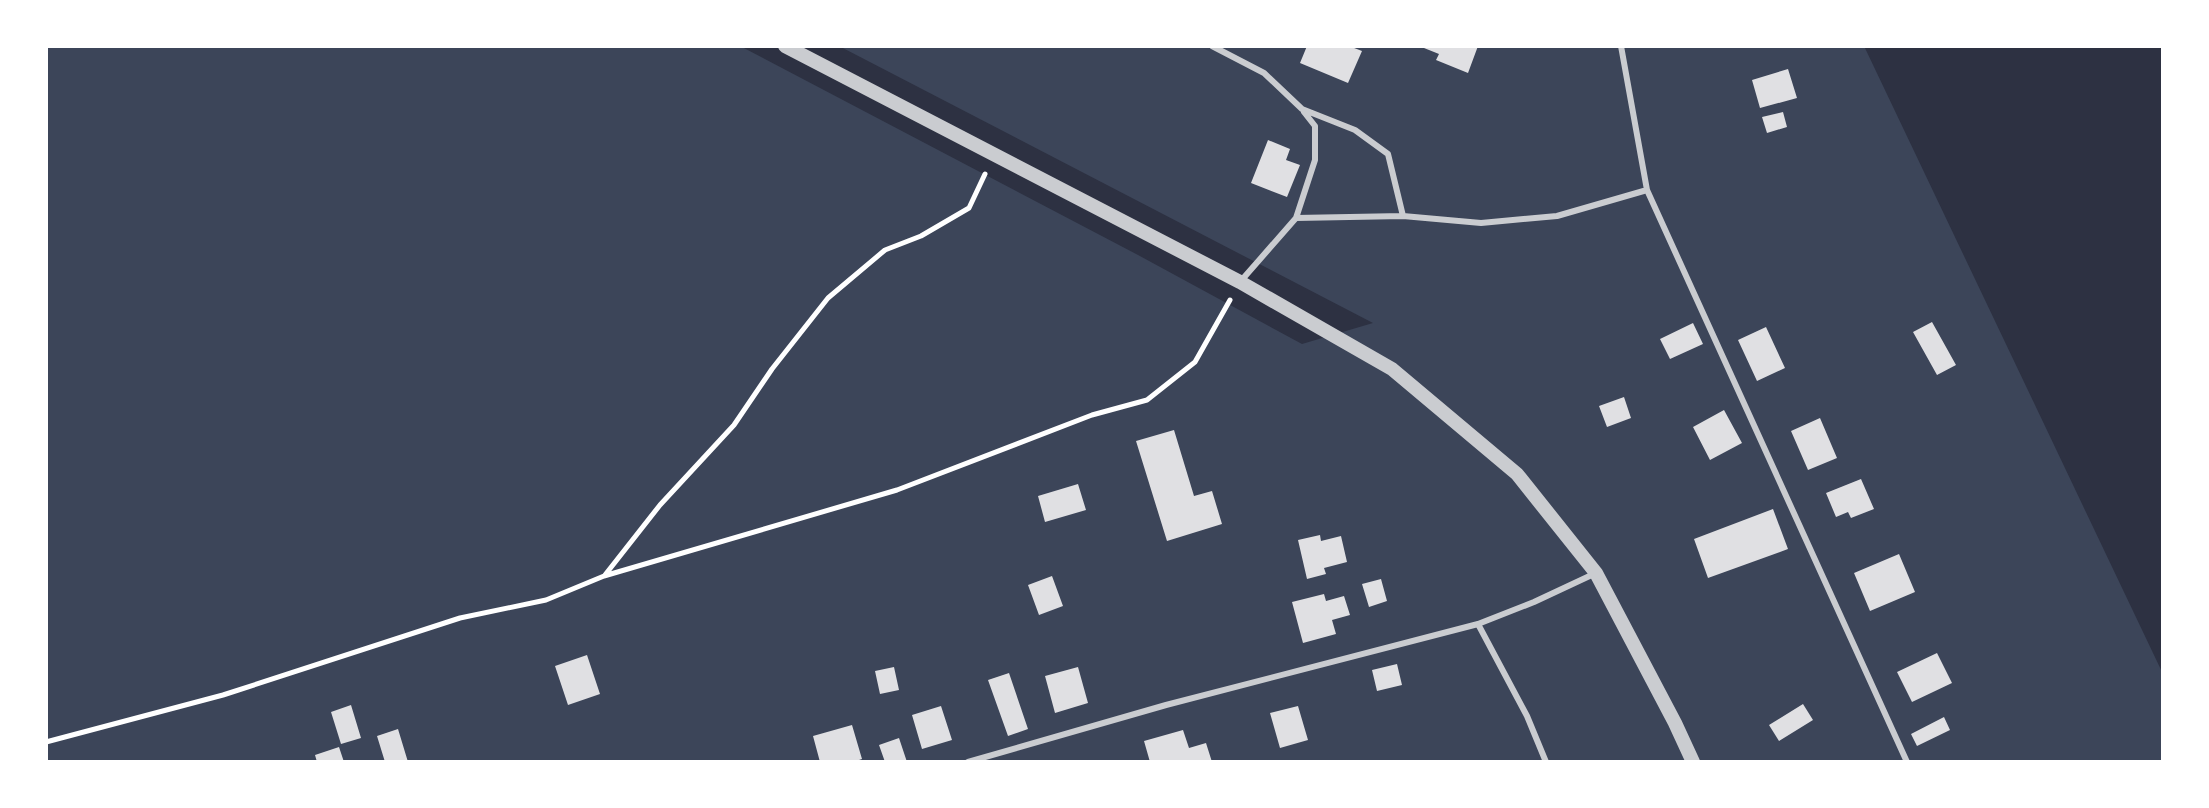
<svg xmlns="http://www.w3.org/2000/svg" width="2209" height="808" font-family="'IBM Plex Serif',serif">
  <style>
    .green { fill: #3c4559 }
    .building { fill: #e0e0e3 }
    .lines { fill: none; stroke-linecap: round; stroke-linejoin: round }
    .path { stroke: #fff; stroke-width: 5 }
    .service { stroke: #caccd0; stroke-width: 6 }
    .tertiary { stroke: #caccd0; stroke-width: 14 }
  </style>
  <rect width="100%" height="100%" fill="#2d3142"/>
  <path class="green" d="M46 46H740L1138 255 1302 344 1373 323 839 46H1864L2163 674V762H46Z"/>
  <path class="building" d="M1307 46H1349L1362 51 1348 83 1300 63Z
    M1419 46H1478L1468 73 1436 60 1439 54Z
    M1788 69 1797 98 1760 108 1752 80Z
    M1783 112 1787 127 1767 133 1762 117Z
    M1268 140 1290 149 1286 160 1300 165 1287 197 1251 183Z
    M1932 322 1956 365 1937 375 1913 332Z
    M1693 323 1703 344 1670 359 1660 339Z
    M1766 327 1785 368 1757 381 1738 340Z
    M1624 397 1631 418 1607 427 1599 406Z
    M1724 410 1742 443 1710 460 1693 427Z
    M1820 418 1837 458 1808 470 1791 431Z
    M1174 430 1194 496 1212 491 1222 524 1167 541 1136 441Z
    M1861 479 1874 509 1851 518 1848 512 1836 517 1826 493Z
    M1078 484 1086 510 1045 522 1038 496Z
    M1773 509 1788 549 1708 578 1694 539Z
    M1320 535 1321 541 1341 536 1347 562 1324 568 1326 574 1307 579 1298 540Z
    M1899 554 1915 592 1870 611 1854 573Z
    M1052 576 1063 606 1039 615 1028 585Z
    M1381 579 1387 601 1369 607 1362 584Z
    M1324 594 1326 601 1344 596 1350 615 1332 620 1336 634 1303 643 1292 602Z
    M1937 653 1952 683 1912 702 1897 672Z
    M587 655 600 694 568 705 555 666Z
    M1397 664 1402 685 1377 691 1372 670Z
    M894 667 899 690 880 694 875 671Z
    M1078 667 1088 703 1055 713 1045 676Z
    M1009 673 1028 729 1008 736 988 680Z
    M1803 704 1813 720 1779 741 1769 725Z
    M351 705 361 738 341 744 331 712Z
    M941 706 952 740 922 749 912 715Z
    M1298 706 1308 740 1280 748 1270 713Z
    M1944 717 1950 730 1917 746 1911 734Z
    M852 725 862 759 853 762H820L813 736Z
    M398 729 408 762H385L377 736Z
    M1183 730 1189 748 1206 743 1212 762H1150L1144 741Z
    M899 738 907 762H885L879 745Z
    M339 747 344 762H317L315 755Z"/>
  <g class="lines">
    <path class="path" d="M605 575 660 505 734 425 772 369 828 298 885 250 921 236 969 208 985 174
      M46 742 223 695 460 618 546 600 604 576 897 490 1092 415 1147 400 1195 362 1230 300"/>
    <path class="service" d="M1212 46 1264 73 1302 109 1355 130 1388 154 1403 216
      M1621 46 1647 190 1907 762
      M1296 218 1315 160V126L1304 112
      M1240 282 1296 218 1403 216 1481 223 1557 216 1647 190
      M1478 624 1527 716 1546 762
      M968 762 1166 705 1478 624 1534 602 1596 573"/>
    <path class="tertiary" d="M785 46 1240 282 1392 369 1517 474 1596 573 1675 723 1693 762"/>
  </g>
  <rect width="2209" height="808" fill="none" stroke="#ffffff" stroke-width="96"/>
</svg>
